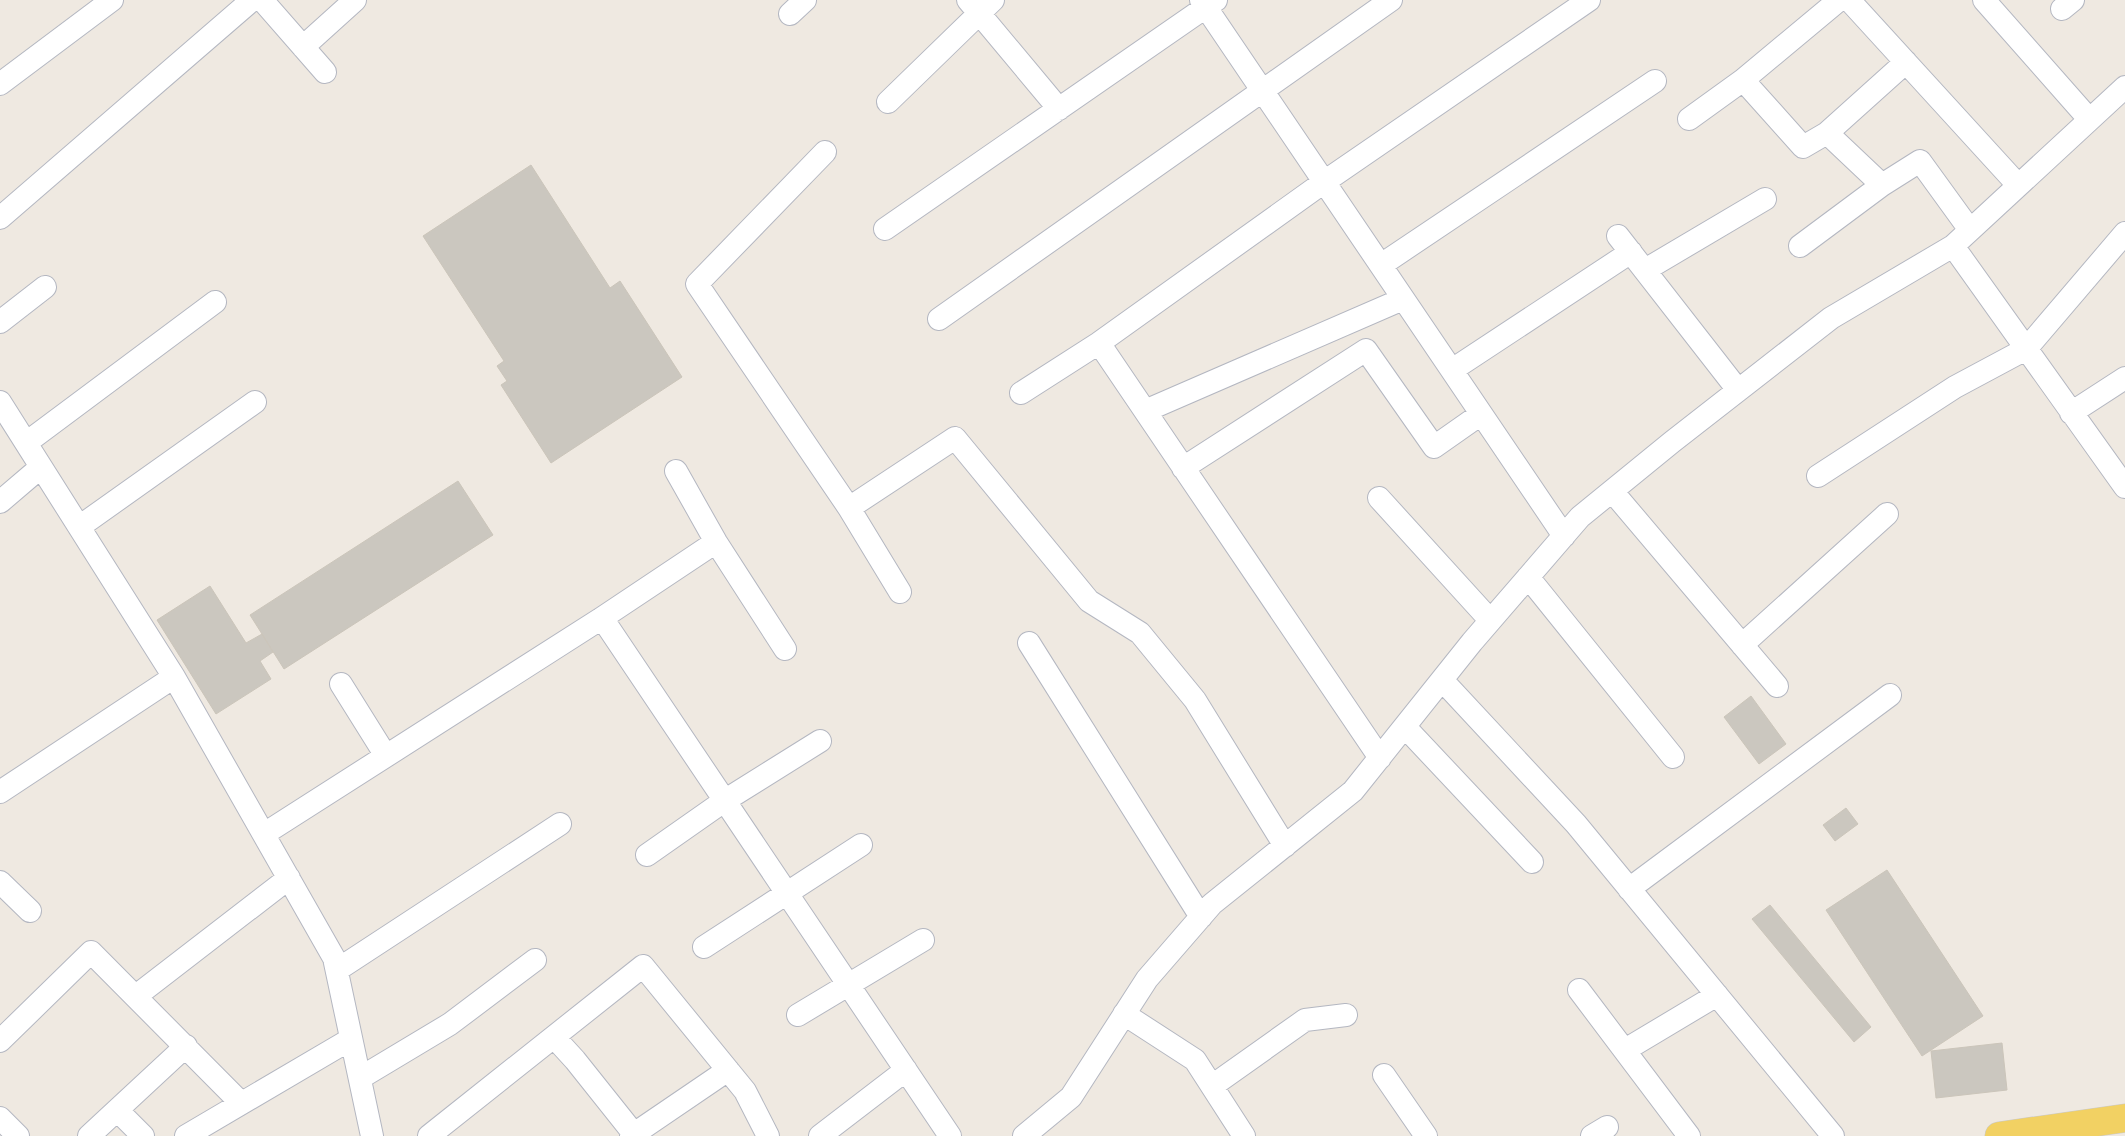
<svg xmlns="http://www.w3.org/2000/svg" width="2125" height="1136" font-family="'IBM Plex Sans',sans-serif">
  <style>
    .building { fill: #cbc7bf; stroke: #cbc5ba }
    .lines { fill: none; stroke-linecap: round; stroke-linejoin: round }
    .minor-casing { stroke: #b4b7c1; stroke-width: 24 }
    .primary-casing { stroke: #c9c9c9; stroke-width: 29 }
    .minor { stroke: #fff; stroke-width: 22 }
    .primary { stroke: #f2d163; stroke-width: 28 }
  </style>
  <rect width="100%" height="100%" fill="#efe9e1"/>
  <path class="building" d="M531 165 610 288 620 281 682 377 551 463 501 385 507 381 497 366 504 361 423 236Z
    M458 481 493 535 284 669 250 615Z
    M210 586 246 643 262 634 273 652 260 661 271 679 216 714 157 620Z
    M1751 696 1786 744 1759 764 1724 717Z
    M1846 808 1858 824 1835 841 1823 825Z
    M1887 870 1983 1016 1922 1056 1826 910Z
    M1770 905 1871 1027 1854 1042 1752 919Z
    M2002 1043 2007 1090 1936 1098 1931 1051Z"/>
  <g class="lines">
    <g class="minor-casing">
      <path id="minor" d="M262 0 325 72
        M968 0 1059 109
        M1201 0 1564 536
        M1849 0 2018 185
        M1984 0 2089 119
        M2062 9 2073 0
        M790 14 805 0
        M303 47 355 0
        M1743 80 1803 147 1827 133 1906 62
        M0 84 112 0
        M888 102 993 0
        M1689 119 1743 80 1839 0
        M1827 133 1882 185 1920 161 1970 230
        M825 152 697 284 849 508 900 592
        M0 218 252 0
        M885 229 1216 0
        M1618 236 1738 390
        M1800 246 1882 185
        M1953 246 2125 487
        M1381 265 1655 81
        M1645 270 1765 199
        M939 319 1391 0
        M0 322 45 287
        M1452 370 1631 252
        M1021 393 1099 343
        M0 402 174 677 334 958 372 1136
        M1145 411 1403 299
        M2071 413 2125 378
        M26 443 215 302
        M1183 468 1366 350 1434 447 1481 414
        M676 471 716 542 785 649
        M1818 476 1955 387 2026 349 2125 233
        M1612 491 1777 686
        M1379 498 1490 620
        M0 502 41 467
        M849 508 955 438 1089 601 1140 633 1195 700 1285 846
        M79 527 255 402
        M1528 577 1673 757
        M602 618 950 1136
        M1029 643 1201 917
        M1742 645 1887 514
        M1442 680 1576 824 1833 1136
        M341 684 386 756
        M1405 727 1532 862
        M1380 758 1099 343 1324 182 1589 0
        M0 792 174 677
        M264 834 602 618 716 542
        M647 855 724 801 820 741
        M0 882 30 911
        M1629 889 1890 695
        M704 947 861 845
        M337 970 560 824
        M1579 990 1689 1136
        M136 996 289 878
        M1124 1014 1195 1060 1244 1136
        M798 1015 923 940
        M554 1037 575 1060 634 1134
        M0 1041 91 952 241 1103
        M1625 1050 1717 995
        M1384 1075 1426 1136
        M360 1078 450 1024 535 960
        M1212 1086 1305 1020 1346 1015
        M117 1110 143 1136
        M0 1118 18 1136
        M89 1136 186 1046
        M186 1136 351 1039
        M429 1136 643 966 745 1091 768 1136
        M631 1136 728 1070
        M820 1136 906 1070
        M1024 1136 1071 1097 1147 979 1212 904 1353 791 1472 642 1580 517 1672 442 1831 318 1953 246 2125 87
        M1592 1136 1607 1127"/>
    </g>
    <g class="primary-casing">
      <path id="primary" d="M1999 1136 2125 1118"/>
    </g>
    <use href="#minor" class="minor"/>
    <use href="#primary" class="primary"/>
  </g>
</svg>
